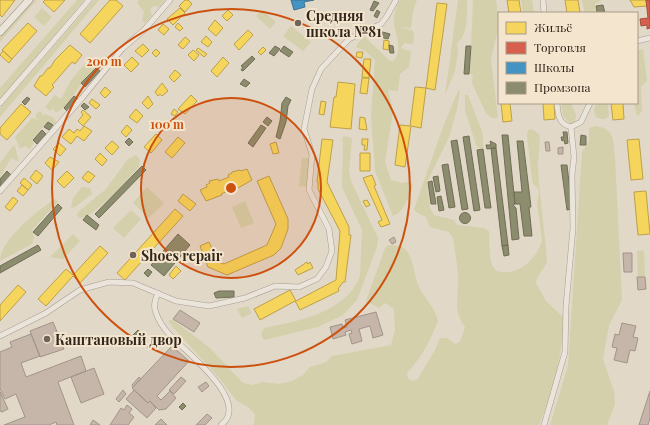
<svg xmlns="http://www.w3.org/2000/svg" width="650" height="425" font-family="'Playfair Display',serif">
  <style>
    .green { fill: #d3d0ab }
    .homes { fill: #f6d55c; stroke: #bca049 }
    .shops { fill: #d6604d; stroke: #a54f3e }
    .schools { fill: #4393c3; stroke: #3e7291 }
    .industry { fill: #8c8c6e; stroke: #716d55 }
    .building { fill: #c5b6a9; stroke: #a19488 }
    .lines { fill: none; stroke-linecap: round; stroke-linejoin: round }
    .minor-casing { stroke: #a79d92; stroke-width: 6 }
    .secondary-casing { stroke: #968d82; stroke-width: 8 }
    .minor { stroke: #eae4da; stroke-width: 5 }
    .secondary { stroke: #eae4da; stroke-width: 7 }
    .ring { fill: none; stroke: #cd510e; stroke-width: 2 }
    .poi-dot { fill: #706458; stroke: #f4e6ce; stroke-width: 1.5 }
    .labels { text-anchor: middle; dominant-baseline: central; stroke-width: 4; stroke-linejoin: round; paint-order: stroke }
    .poi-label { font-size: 14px; font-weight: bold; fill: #33261c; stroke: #f4e6ce; text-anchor: start }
    .centre { fill: #cd510e; stroke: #f4e6ce; stroke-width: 2 }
    .ring-label { font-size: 12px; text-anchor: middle; font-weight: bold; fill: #cd510e; stroke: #f4e6ce; stroke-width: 4; stroke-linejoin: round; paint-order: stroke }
  </style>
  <rect width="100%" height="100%" fill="#e2d8c8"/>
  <path class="green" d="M33 0H37L0 42V37Z
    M77 0H84L0 99V88Z
    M94 0H99L0 117V108Z
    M139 0H165L159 7 153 6 150 10 152 15 145 23 142 20 144 12 137 3Z
    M400 0H417L413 11 411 28 398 27 412 30 414 33 413 44 405 43 401 47 402 49 411 51 409 67 400 74 398 91 388 90 393 111 385 162 391 180 402 183 411 181 413 186C409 195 403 214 393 216L375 171 371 116 375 60 365 51 356 47 358 43 365 37 390 61H393C405 49 393 33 394 18 394 11 397 6 400 0Z
    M458 0H467C467 12 468 37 457 43L458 53 455 71 445 95Z
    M473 0H496L499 25 491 59 498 118H491L486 113 472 83 473 75 470 74Z
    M521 0H532L534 13H523Z
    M582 0H602L595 4V13H585Z
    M42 8 52 17 44 26 34 17Z
    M262 10 276 22 270 29 256 16Z
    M291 26 311 42 303 51 283 36Z
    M643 49 647 81 641 86 642 111 637 117 634 103H637V50Z
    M90 58 97 62C98 67 93 70 89 74 78 85 70 106 57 112L54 111 53 109 57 103 50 111 45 107 55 95 61 99 71 80Z
    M460 90 457 110 449 137 427 182 430 208 434 215 454 220 457 225 484 228 489 231C490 241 488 259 494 268 497 272 500 272 505 272 522 273 538 256 542 240L537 203 539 194 538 188 533 184 532 179 527 136 528 130 532 129 539 134C541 140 538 156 538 164 539 197 545 229 547 261 544 270 537 274 536 283L546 301 564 318V324C561 359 553 393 539 425H254L255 414 249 408 236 400 220 379 169 323V320H173L210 348 243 383 253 385 262 382 279 384 292 381 303 375 310 367 326 362 332 356 391 345 395 330 394 309 385 303 379 308 366 301 385 248C388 244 389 245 393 245 396 246 399 245 402 247 415 255 413 276 420 289 426 300 435 308 438 321 430 341 422 357 407 373L408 378 412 381 417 380 435 350 440 338H447L455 344 460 342 465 327C453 310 458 301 458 282 458 267 455 252 453 238L449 232 430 227 426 217 416 212 414 209 443 127 458 91Z
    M465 95H468L483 134V148H479L476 145 465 111Z
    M561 103H571L576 115 575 123 571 125 563 116Z
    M596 103H608L609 116C605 120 601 120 596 117L594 111Z
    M39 111 43 114 42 116 45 114 54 118 56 123 53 125 48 122 32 139 34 143 30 149 25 146 20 149 15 137 32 118 38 120 35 116Z
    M596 126C616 130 613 141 615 158L622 300 609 325 603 359 614 391 615 404 607 425H550L568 366 582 152 589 141V128Z
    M344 136 352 138 349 171 351 181 378 238 377 247 357 300 343 315 318 327 264 340 261 334 264 328C298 321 346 313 360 276L362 230 342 187 343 143 342 139Z
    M15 146 19 162 11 158 0 177V163L12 147Z
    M136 155 140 160 139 167C129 178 93 219 79 218L77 215 78 212 106 189 128 159Z
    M302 158H310L308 187 299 186Z
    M82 187 90 188 92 194 75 207 71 208 73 198Z
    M147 187 164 203 149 218 133 203Z
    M55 199 58 202 32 230 34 238 32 244 0 261C0 240 38 210 55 199Z
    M245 201 254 223 241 228 232 207Z
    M131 210 141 219 124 238 113 228Z
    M73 234 80 241 63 259 50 257Z
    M644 250 645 277H638L637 251Z
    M248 306 252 313 242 318 237 309Z"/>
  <path class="homes" d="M0 0H15L2 17 0 15Z
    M45 0H65L54 12 43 2Z
    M110 0H116L123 6 90 43 80 34Z
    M185 0H188L192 4 185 12 179 6Z
    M507 0H519L521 13H509Z
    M565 0H578L580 13H567Z
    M630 0H646L647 6 634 7Z
    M437 3 447 4 435 90 426 88 421 128 411 126 405 167 395 165 400 125 410 126 415 87 426 88Z
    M180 8 185 13 173 25 167 19Z
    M228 10 233 15 227 21 222 16Z
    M215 20 223 28 216 36 208 29Z
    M28 23 37 31 12 59 2 50Z
    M178 23 183 28 180 31 175 27Z
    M163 24 169 29 164 35 158 30Z
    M248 30 253 35 239 50 234 44Z
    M206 36 212 42 208 47 201 42Z
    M185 37 190 41 183 49 178 45Z
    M384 40 389 41V50L383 49Z
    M143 44 149 50 142 57 135 51Z
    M70 45 82 55 75 64 72 62 52 85 54 87 46 96 34 86 40 76H42L48 68H50L55 60Z
    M263 47 266 50 261 55 258 52Z
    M198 48 207 54 204 57 196 50Z
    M156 49 160 53 156 57 152 53Z
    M193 50 199 55 194 61 188 55Z
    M3 51 12 59 9 63 0 55Z
    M357 52H363L362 58 356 57Z
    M132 57 139 64 131 72 124 65Z
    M223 57 229 63 217 77 211 71Z
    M364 59H371L369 78 362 77Z
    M175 70 181 75 174 82 169 77Z
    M362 78H369L367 94 360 93Z
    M338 82 355 84 351 129 330 127 334 97H336Z
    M162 83 168 91 162 96 160 94 158 96 155 92Z
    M105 87 111 92 105 98 100 93Z
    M191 95 197 101 185 114 178 109Z
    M148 96 153 104 148 109 142 103Z
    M92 99 100 105 96 109 89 103Z
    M321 101 326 102 324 115 319 114Z
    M501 103H510L512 121 503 122Z
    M543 103H554L555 119 544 120Z
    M611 103H623L624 119 613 120Z
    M21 104 31 112 7 140 0 134V128Z
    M136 109 143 116 137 123 129 117Z
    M174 109 178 112 175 116 171 114Z
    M83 110 91 117 83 126 78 121 83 115 81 112Z
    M360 117 365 118 367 130 359 129Z
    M127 125 132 130 126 137 121 132Z
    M84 126 92 131 84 141 77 136 71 144 62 137 69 129 74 133 77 129 80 131Z
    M156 134 162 140 151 153 144 147Z
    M178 137 185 143 172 158 165 152Z
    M322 139 333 140 327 182 349 227V235H351L345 282H343L338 289 339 291 300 310 295 301 260 320 254 309 290 290 296 301 336 280 340 231 318 189V182H317Z
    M362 139H368L367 150H364L365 145H362Z
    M639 139 643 179 631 180 627 140Z
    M112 141 119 147 112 155 105 148Z
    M276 142 279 153 273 154 270 144Z
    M59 143 66 149 60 156 53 149Z
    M100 153 107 160 102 166 95 159Z
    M360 153H370V171H360Z
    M50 157 59 162 52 170 45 163Z
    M247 169 252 180 238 188 237 187 221 194 222 195 206 201 200 190 207 187 206 185 210 183 209 181 218 179 219 181 229 177 228 175 232 173V172L240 170 241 171Z
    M36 170 43 176 37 184 30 178Z
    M67 171 74 178 64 188 57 181Z
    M88 171 95 176 89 183 82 178Z
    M372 175 376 185 374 186 390 224 381 227 378 222 382 220 363 178Z
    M269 176 288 219V229L281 248 274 255 227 275 208 267 200 246 209 242 218 262 224 264 267 245 276 224 257 181Z
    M24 178 32 185 28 190 20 183Z
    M22 185 28 190 23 196 17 191Z
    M646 191 650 234 638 235 634 192Z
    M183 194 196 204 190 211 178 201Z
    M13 197 18 201 10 211 5 207Z
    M367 200 370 205 366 207 363 201Z
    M175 209 183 216 125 280 117 273Z
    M100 246 108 253 80 283 73 276 46 306 38 299 66 269 73 275Z
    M307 262 308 264 310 262 313 268 298 275 295 270Z
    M176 266 181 271 173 279 169 275Z
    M18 285 26 292 0 321V305Z"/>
  <path class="shops" d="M646 0H650V28L647 29V25L641 26 640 19 648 18Z"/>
  <path class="schools" d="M291 0H314L304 2 305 7 294 10Z"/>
  <path class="industry" d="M374 1 379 3 373 11 370 10Z
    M603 5 605 13H597L596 6Z
    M377 10 380 12 377 18 374 16Z
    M375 30 390 34 388 39 373 35Z
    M389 45 393 46 394 53H390Z
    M275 46 280 49 274 56 269 53Z
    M284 46 293 52 289 57 280 51Z
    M466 46H471L469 74H464Z
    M252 56 255 59 243 71 241 70 243 67 241 66Z
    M96 68 100 71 85 87 81 83Z
    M244 79 250 83 246 87 240 84Z
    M74 96 78 99 67 111 64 108Z
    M27 97 30 99 25 105 22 102Z
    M286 97 291 100 288 106 286 122 280 139 276 137 280 121 282 103Z
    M84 103 89 107 85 110 81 106Z
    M267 117 272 121 268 126 263 122Z
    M48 122 53 125 49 130 44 127Z
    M261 125 266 128 253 147 248 143Z
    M42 130 46 134 37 144 33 140Z
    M563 132H567L568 143 565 144 564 140 562 141 561 137H564Z
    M502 135H508L515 204 513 205 516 208 519 239 512 240Z
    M581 135 586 136V145H580Z
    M469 136 480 210 474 211 463 137Z
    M129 138 133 142 129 146 125 142Z
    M457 140 468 209 462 210 451 141Z
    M490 141 496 144V148L487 149 486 145H491Z
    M517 141H523L531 207H529L532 236H524L520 204H515L514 192H522Z
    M491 148H496L508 245 502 246Z
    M483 149 491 208H485L477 150Z
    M448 164 455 207 449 208 442 165Z
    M561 165H567L572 209 567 210Z
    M142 166 146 170 99 218 95 214Z
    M7 171 11 175 0 187V179Z
    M438 176 440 191 436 192 433 177Z
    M432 181 436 204H431L428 182Z
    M441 196 444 210 439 211 437 197Z
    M58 204 62 208 38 236 33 232Z
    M459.5 218a5.5 5.5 0 1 1 11 0a5.5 5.5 0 1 1-11 0Z
    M87 215 99 225 96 230 83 220Z
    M178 234 190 245 164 276 151 265Z
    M38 245 41 250 0 273V266Z
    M508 245 509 255 504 256 502 246Z
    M148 269 152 272 148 277 144 273Z
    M219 291H234V297L216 298 214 293Z
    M138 330 143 335 137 340 133 335Z
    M183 403 186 406 182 410 179 407Z"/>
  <path class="building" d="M545 142H549L550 151H546Z
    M563 147V154H558V148Z
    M394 237 396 242 392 244 389 240Z
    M623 253H632V272H624Z
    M637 277H645L646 289 638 290Z
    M180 310 200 323 194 332 173 319Z
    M376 312 383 335 373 338 370 326 359 329 362 341 352 344 349 334 352 333 351 330 345 332 346 335 333 339 330 327 342 324 343 328 347 327 345 320Z
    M53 322 64 349 40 357 30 331Z
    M622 323 636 326 633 337 638 338 635 351 630 350 627 363 614 360 617 348 612 347 615 334 619 335Z
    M31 334 40 356 21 363 26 377 81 356 86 371 58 382 74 425H57L56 422 49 425H4L25 417 16 394 5 399 0 389V352L12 347 10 342Z
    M172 346 189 361 157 396 161 400 170 391 176 398 166 409 159 410 150 401 148 403 132 388Z
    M94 368 104 394 81 403 71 377Z
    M139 377 141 379 133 387 132 385Z
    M181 377 186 381 174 394 169 390Z
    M206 382 209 386 202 392 198 387Z
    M123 390 126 394 119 402 116 399Z
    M134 390 148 403 150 401 156 408 147 418 126 399Z
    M650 391V418L648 425H639Z
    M0 392 8 409 2 412 0 411Z
    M127 405 132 409 129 413 134 417 128 425H110L121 408 124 410Z
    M207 414 212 418 205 425H196Z
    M161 419 167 425H155Z
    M93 420 100 425H90Z"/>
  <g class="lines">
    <g class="minor-casing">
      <path id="minor" d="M543 0 544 13
        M637 41 650 38
        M0 103 89 0
        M557 103C558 114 558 124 571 127L581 122 590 103
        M0 191 82 98 122 49 145 29 170 0
        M158 293C155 300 153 306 156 313 159 322 165 330 171 336 185 351 252 402 221 425
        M0 336 46 313 80 290 109 282 133 283 176 301 209 306 245 298 275 286 299 287 317 279 326 267 332 251 329 229 309 190 312 154 304 129 312 89 321 69 349 39 381 24 387 16 396 0
        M544 425 565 352 566 306 573 228 572 175 574 157 571 127"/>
    </g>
    <g class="secondary-casing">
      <path id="secondary" d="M0 32 29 0"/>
    </g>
    <use href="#minor" class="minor"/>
    <use href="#secondary" class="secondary"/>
  </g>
  <circle cx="231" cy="188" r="90" fill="#cd510e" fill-opacity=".12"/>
  <g class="ring">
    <circle cx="231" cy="188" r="90"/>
    <circle cx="231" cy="188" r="179"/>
  </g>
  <g class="poi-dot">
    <circle cx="298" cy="23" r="4"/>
    <circle cx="133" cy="255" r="4"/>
    <circle cx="47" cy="339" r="4"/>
  </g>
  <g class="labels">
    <g class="poi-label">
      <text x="306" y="15">Средняя<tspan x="306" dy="16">школа №81</tspan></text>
      <text x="141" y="255">Shoes repair</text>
      <text x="55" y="339">Каштановый двор</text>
    </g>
  </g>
  <circle cx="231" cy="188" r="6" class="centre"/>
  <g class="ring-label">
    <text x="104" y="66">200 m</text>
    <text x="167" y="129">100 m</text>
  </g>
  <rect x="498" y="12" width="140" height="92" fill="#f4e6ce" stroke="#a79987"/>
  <rect x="506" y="22" width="20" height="12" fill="#f6d55c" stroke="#a79987"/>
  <text x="534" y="32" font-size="12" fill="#33261c">Жильё</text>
  <rect x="506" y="42" width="20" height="12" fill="#d6604d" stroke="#a79987"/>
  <text x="534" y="52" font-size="12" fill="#33261c">Торговля</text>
  <rect x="506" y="62" width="20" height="12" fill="#4393c3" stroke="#a79987"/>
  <text x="534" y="72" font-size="12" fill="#33261c">Школы</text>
  <rect x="506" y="82" width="20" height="12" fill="#8c8c6e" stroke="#a79987"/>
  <text x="534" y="92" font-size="12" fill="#33261c">Промзона</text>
</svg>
